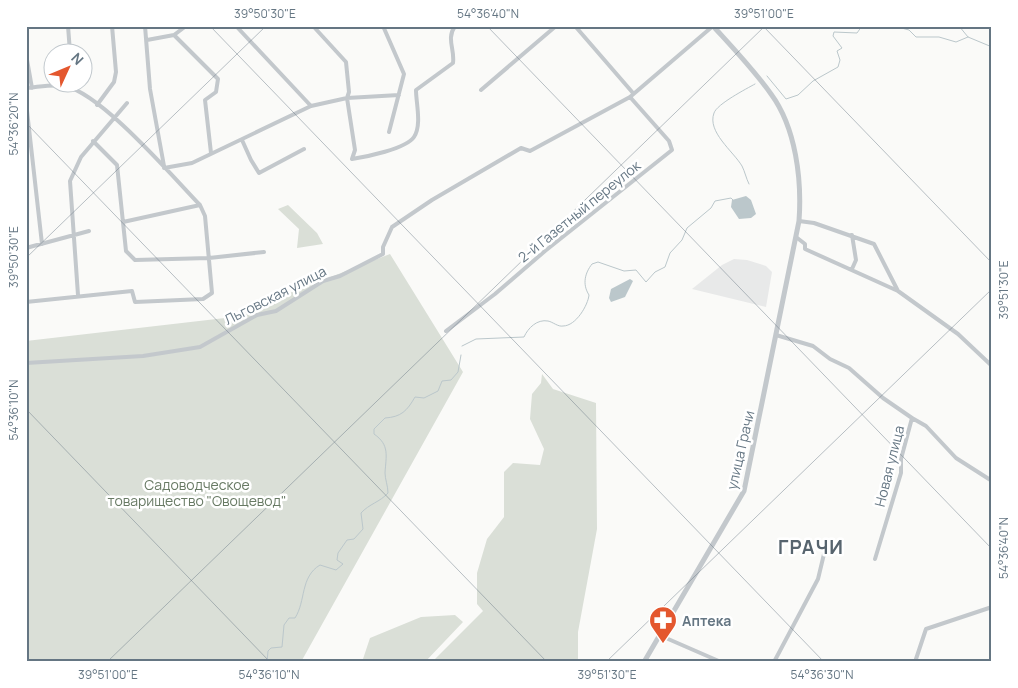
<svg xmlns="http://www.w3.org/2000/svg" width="1018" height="688" font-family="Manrope,sans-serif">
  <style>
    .built { fill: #e8e9e9 }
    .green { fill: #dadfd7 }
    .water { fill: #bbc7cb }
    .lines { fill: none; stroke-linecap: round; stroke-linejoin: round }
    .stream { stroke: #bbc7cb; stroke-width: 1 }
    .minor { stroke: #c3c8cc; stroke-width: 4 }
    .tertiary { stroke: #c3c8cc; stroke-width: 5 }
    .ticks { fill: none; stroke: #657683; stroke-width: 1; stroke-opacity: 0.45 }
    .labels { text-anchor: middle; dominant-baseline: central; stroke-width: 5; stroke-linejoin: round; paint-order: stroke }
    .street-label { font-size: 14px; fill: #657683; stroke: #fff }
    .park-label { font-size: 14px; fill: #687a64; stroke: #fff }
    .poi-label { font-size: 14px; font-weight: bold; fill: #657683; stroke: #fff; text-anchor: start }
    .district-label { font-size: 19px; font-weight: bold; letter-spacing: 1px; fill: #57646e; stroke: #fff }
    .neatline { fill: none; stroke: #657683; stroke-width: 2 }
    .ticks-label { font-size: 12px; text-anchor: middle; fill: #657683 }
  </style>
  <rect width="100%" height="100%" fill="#fafaf8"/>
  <path class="built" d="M734 259 747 260 766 266 772 272 766 307 692 289 722 265Z"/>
  <path class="green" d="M288 205 317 233 323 244 297 248 299 229 278 209Z
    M390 254 463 372 301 662H26V341L225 318Z
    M542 374 553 389 596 403 597 529 578 632V662H432L483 611 477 604V573L487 539 504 517V472L513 463 540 465 544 449 530 419 532 394 541 383Z
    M455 615 463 622 425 662H362L370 638 421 617Z"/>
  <path class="water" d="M746 196 751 200 756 214 751 218 739 219 731 207 732 200Z
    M630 279 633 281 625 297 611 302 609 298 611 289Z"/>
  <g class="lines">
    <path class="stream" d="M894 26 909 30 916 37H939L956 42 968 37
      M959 26 968 37 992 47
      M767 76 786 99 798 95 813 81 838 67 840 60 837 51 842 48 833 36 834 32 857 33 862 26
      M749 184C746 178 745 172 742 166 733 151 707 132 714 113 717 104 746 89 755 84
      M462 346 476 339 524 337C528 328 537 319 548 321 553 322 558 327 563 326 576 326 588 305 589 295 582 284 585 273 592 264L598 262 624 271 636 270 646 282 655 272 665 267 670 253 682 240 687 228 711 208 715 201 731 198 733 200
      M267 662 268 651 271 648 282 647 284 625 289 618H295C306 601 300 577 320 565L336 570 343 564 337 560 338 553 347 540 354 539 363 529 361 513C369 504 380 502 388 493 388 486 385 479 385 473 386 456 390 445 374 434V429L385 418C401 417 407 411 415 397L424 398 438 391 442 381 451 380 458 372 461 355"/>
    <path class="minor" d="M68 26 70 52
      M145 26 150 89 164 166
      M236 26 311 106
      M313 26 346 62 349 92 347 98 355 150 352 159
      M383 26 404 74 389 132
      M575 26 633 93
      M174 35 218 79 216 92 205 100 211 153
      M147 40 174 35 186 26
      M26 54 32 88
      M26 88C39 87 52 84 65 86 102 94 172 176 200 205L205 216 212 293 203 299 135 302 132 291 26 302
      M481 90 556 26
      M26 102 42 244
      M97 105 114 82 116 72 112 26
      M242 140 251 160 259 173 304 149
      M93 141 117 165 126 251 135 260 209 258 264 252
      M352 159C365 157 406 149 414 137 422 125 416 103 416 90L453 63C455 49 446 39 455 26
      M164 168 192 163 311 106 347 98 399 95
      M799 221 814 223 874 244 898 291
      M123 222 200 205
      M796 237 805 244V249L898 291 958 334 992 366
      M26 248 89 231
      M852 269 856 260 852 235
      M78 295 70 181 81 157 127 103
      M446 331 495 294 545 251 672 150 669 141 630 97
      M776 335 813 346 830 359 849 368 883 398 912 418
      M26 363 143 356 200 347 257 315 276 311 323 281 340 276 383 254V247L392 227 432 200 521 148 530 151 630 97 713 26
      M875 559 901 473V459L912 418 926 426 956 458 992 481
      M659 635 721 662
      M774 662 818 579 824 554
      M915 662 926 629 992 607"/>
    <path class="tertiary" d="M644 662 744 491 799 221C802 180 796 128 771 94 754 70 733 48 713 26"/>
  </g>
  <path class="ticks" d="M210 26 824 662M487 26 992 549M763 26 992 263M26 123 547 662M26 258 266 26M26 409 270 662M107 662 765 26M606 662 992 289"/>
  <defs>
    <g id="pharmacy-pin" transform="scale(1.4375)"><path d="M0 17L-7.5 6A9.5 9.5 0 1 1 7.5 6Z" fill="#e4572e" stroke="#fff"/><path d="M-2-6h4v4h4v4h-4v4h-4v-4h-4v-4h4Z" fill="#fff"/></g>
  </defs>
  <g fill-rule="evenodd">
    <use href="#pharmacy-pin" x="663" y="620"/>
  </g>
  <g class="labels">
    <g class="street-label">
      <text transform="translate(579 211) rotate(-39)">2-й Газетный переулок</text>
      <text transform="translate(275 295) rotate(-27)">Льговская улица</text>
      <text transform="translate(740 450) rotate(-77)">улица Грачи</text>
      <text transform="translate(889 466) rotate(-76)">Новая улица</text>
    </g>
    <g class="park-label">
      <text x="197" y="484">Садоводческое<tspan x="197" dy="16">товарищество "Овощевод"</tspan></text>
    </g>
    <g class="poi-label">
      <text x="682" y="620">Аптека</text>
    </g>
    <g class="district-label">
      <text x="811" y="547">ГРАЧИ</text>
    </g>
  </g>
  <rect width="1018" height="688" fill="none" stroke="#ffffff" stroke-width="55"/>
  <g transform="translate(68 68) rotate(46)"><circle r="24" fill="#ffffff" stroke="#c1c8cd"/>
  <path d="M0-4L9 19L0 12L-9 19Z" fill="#e4572e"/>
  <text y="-8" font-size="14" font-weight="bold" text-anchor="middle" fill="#657683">N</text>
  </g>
  <rect x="28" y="28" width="962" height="632" class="neatline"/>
  <g class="ticks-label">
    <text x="265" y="18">39°50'30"E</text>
    <text x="488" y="18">54°36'40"N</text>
    <text x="764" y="18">39°51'00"E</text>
    <text transform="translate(14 124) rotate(-90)" y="4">54°36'20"N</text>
    <text transform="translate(14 257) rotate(-90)" y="4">39°50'30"E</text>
    <text transform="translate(1004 290) rotate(-90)" y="4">39°51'30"E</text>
    <text transform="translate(14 410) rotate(-90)" y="4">54°36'10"N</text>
    <text transform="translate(1004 548) rotate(-90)" y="4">54°36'40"N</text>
    <text x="108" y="679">39°51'00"E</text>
    <text x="269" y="679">54°36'10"N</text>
    <text x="607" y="679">39°51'30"E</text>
    <text x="822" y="679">54°36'30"N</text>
  </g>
</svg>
